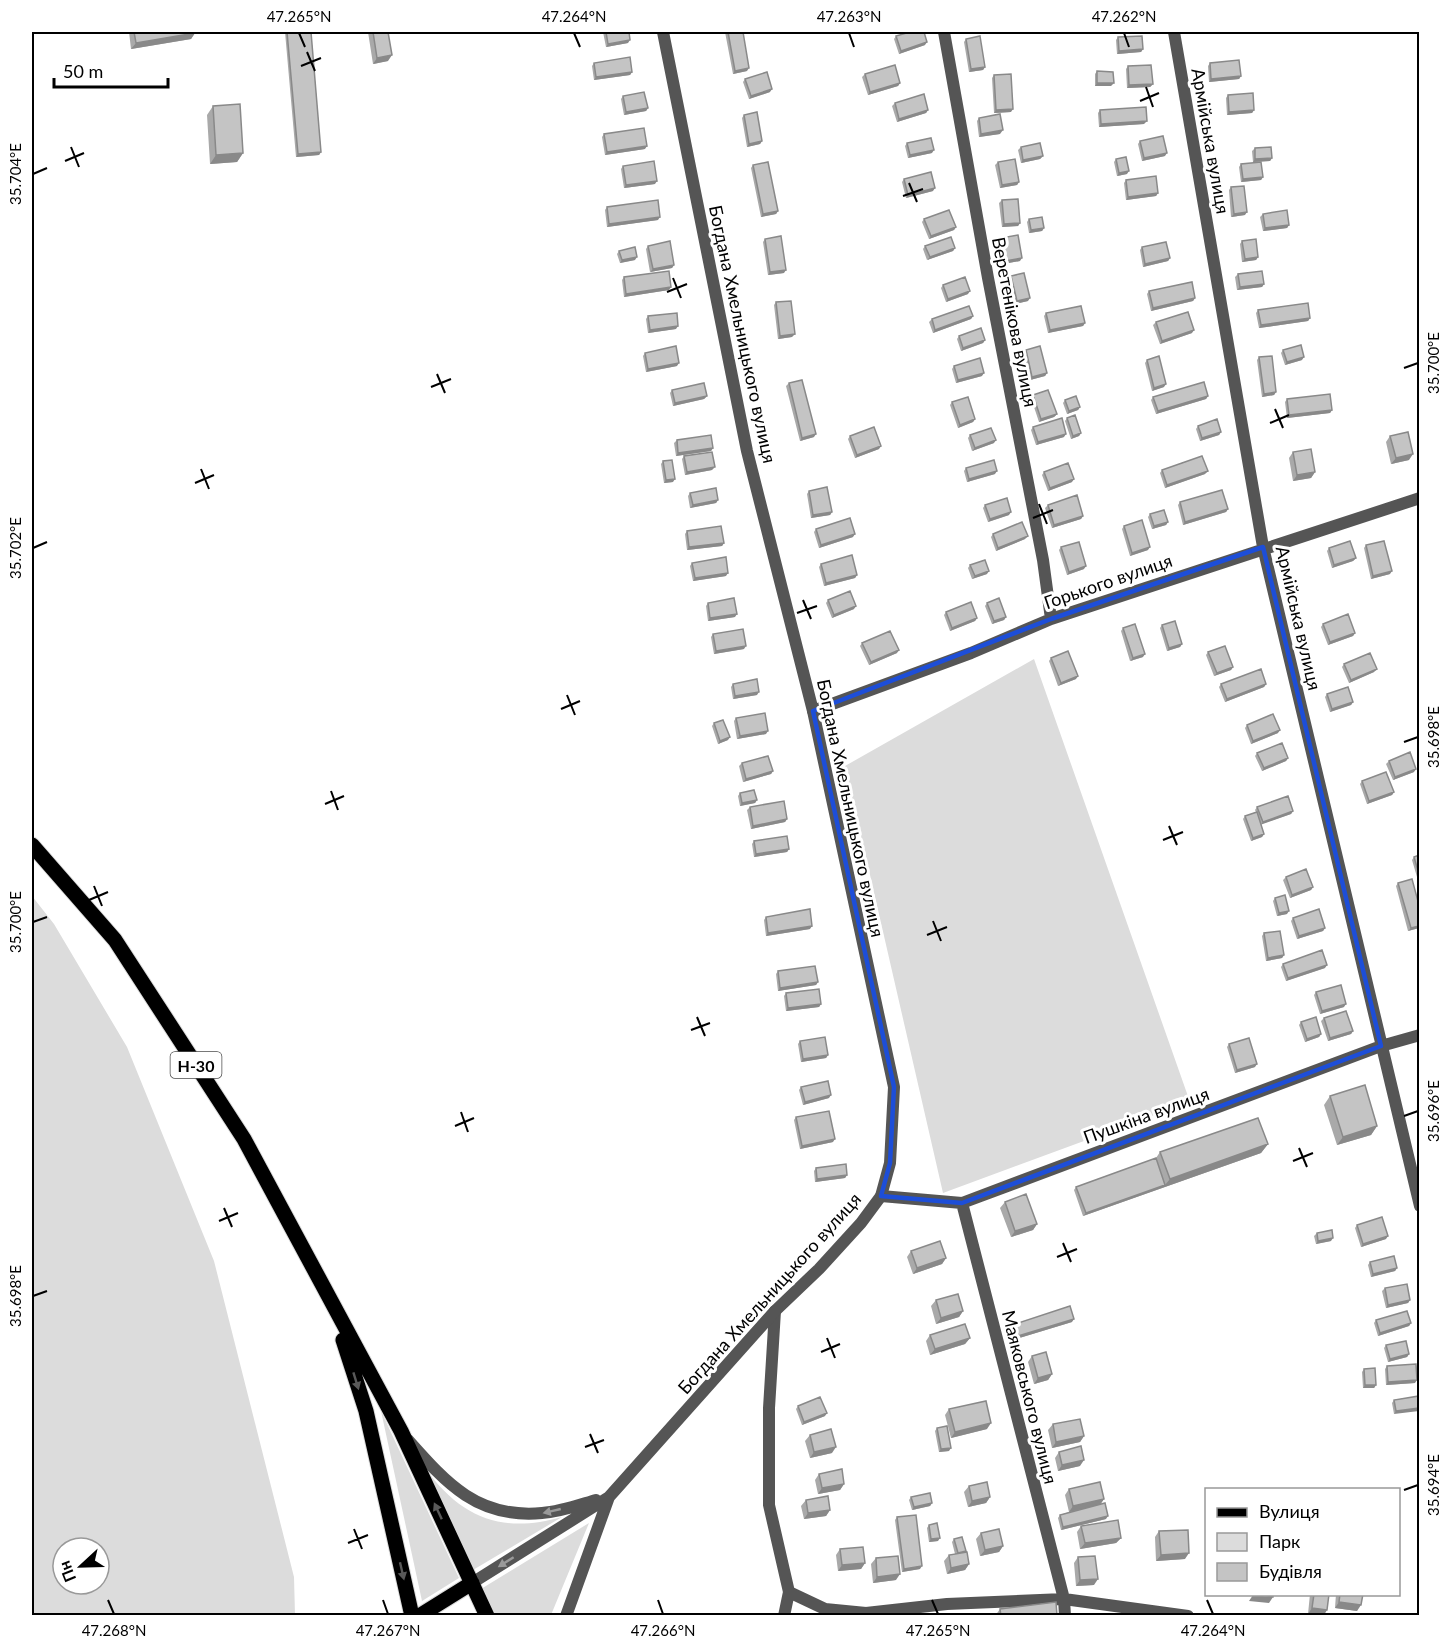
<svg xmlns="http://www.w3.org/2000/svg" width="1451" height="1647" font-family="Lato,sans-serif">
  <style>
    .green { fill: #dcdcdc; fill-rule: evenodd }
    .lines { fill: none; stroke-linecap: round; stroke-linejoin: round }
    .primary-casing { stroke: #dbdbdb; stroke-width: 17 }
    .minor { stroke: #555; stroke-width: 12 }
    .tertiary { stroke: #555; stroke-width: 12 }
    .primary { stroke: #000; stroke-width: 15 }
    .wall { fill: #a9a9a9 }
    .shaded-wall { fill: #898989 }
    .building { fill: #c4c4c4; stroke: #898989; stroke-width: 1.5 }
    .oneway { fill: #595959 }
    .oneway2 { fill: #999 }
    .marked { fill: none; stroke: #1d4ed8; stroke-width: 4.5; stroke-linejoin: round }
    .ticks { fill: none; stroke: #000; stroke-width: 2 }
    .labels { text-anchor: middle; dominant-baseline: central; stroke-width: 6; stroke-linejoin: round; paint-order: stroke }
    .shield { fill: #fff; stroke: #4c4c4c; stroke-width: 1.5 }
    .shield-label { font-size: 16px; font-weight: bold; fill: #000 }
    .street-label { font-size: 18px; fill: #000; stroke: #fff }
    .neatline { fill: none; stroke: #000; stroke-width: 2 }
    .ticks-label { font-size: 15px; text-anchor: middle; fill: #000 }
  </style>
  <rect width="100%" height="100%" fill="#fff"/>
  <path class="green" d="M1034 659 1190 1102 943 1193 845 766Z
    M32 896 54 924 127 1047 214 1261 294 1577 295 1615H32ZM63 1548H99V1584H63Z
    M381 1411 459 1578 422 1601Z
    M425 1468C461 1518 502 1534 562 1517L473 1570Z
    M589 1523 551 1615H494L481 1589Z"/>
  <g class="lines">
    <g class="primary-casing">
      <path id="primary" d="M32 845 115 940 244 1139 401 1431 487 1616
        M343 1340 366 1411 412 1616
        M419 1616 472 1583"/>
    </g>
    <path class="minor" d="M944 32 988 278 1043 560 1051 619
      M1174 32 1263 547 1420 1206
      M813 711 971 653 1051 619 1420 498
      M881 1196 962 1203 1381 1046 1420 1035
      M962 1203 1064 1599 1065 1616
      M775 1311 769 1408V1505L789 1592 825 1609 866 1613 947 1604 1064 1599 1188 1616
      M784 1616 789 1592"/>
    <path class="tertiary" d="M408 1440C447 1484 478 1519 542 1513 560 1512 579 1505 596 1500
      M472 1583 609 1497 775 1311 819 1269 861 1223 881 1196 890 1163 894 1087 813 711 747 451 663 32
      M566 1616 609 1497"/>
    <use href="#primary" class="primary"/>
  </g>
  <path class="wall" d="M129 32H195V33L191 39 131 49Z
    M285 32H311L321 152 319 155 296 157Z
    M368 32H388V61L373 64Z
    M603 32H629L628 43 606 47Z
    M725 32H743L747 71 733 74Z
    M896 36 925 45 899 54 894 39Z
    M1118 37 1143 49 1141 52 1117 54 1116 40Z
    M966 39 985 67 983 70 969 72 964 42Z
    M594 63 632 72 630 75 594 80 592 66Z
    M1210 63 1241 76 1239 79 1209 82 1208 66Z
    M1128 66 1153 84 1150 87 1127 88 1126 69Z
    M1097 71 1111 86H1095V74Z
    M865 74 900 83 898 86 868 95 862 77Z
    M994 75 1011 112 994 113 992 78Z
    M745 79 770 92 749 99 743 82Z
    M1228 95 1254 110 1252 113 1227 115 1226 98Z
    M623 96 648 108 646 111 624 115 621 99Z
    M895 103 928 110 926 113 897 122 892 106Z
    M213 106 243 153 237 162 210 164 207 115Z
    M1100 110 1144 124 1099 127 1098 113Z
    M744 115 762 141 760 144 747 147 742 118Z
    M979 118 1000 134 979 137 977 121Z
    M604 134 645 149 605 155 602 137Z
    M1140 141 1165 156 1142 161 1138 144Z
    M907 143 932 153 908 158 905 146Z
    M1021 147 1043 156 1040 159 1021 163 1018 150Z
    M1255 148 1272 158 1270 161 1253 162 1252 151Z
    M1116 159 1127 174 1117 176 1114 162Z
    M998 162 1019 182 1017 185 1000 188 995 165Z
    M1241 164 1263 177 1261 180 1241 182 1239 167Z
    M753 165 778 211 776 214 761 217 751 168Z
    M623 166 655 184 624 188 621 169Z
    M904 179 933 191 906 198 902 182Z
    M1126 180 1158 193 1156 196 1126 200 1124 183Z
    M1231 187 1245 215 1231 217 1229 190Z
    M1002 200 1020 223 1018 226 1002 227 999 203Z
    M607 207 658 220 607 227 605 210Z
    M1263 214 1289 225 1287 228 1263 231 1260 217Z
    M924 219 956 227 954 230 929 239 922 222Z
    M1029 219 1044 228 1042 231 1029 233 1027 222Z
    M1001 238 1020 261 1003 264 999 241Z
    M765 239 784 273 768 275 763 242Z
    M1242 241 1258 257 1256 260 1242 262 1240 244Z
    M648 246 674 265 672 268 650 272 646 249Z
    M925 246 955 248 953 251 927 260 923 249Z
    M1142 247 1170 258 1168 261 1143 267 1140 250Z
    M619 251 635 260 620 263 617 254Z
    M1238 274 1264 284 1262 287 1237 290 1235 277Z
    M1011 276 1028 301 1015 304 1009 279Z
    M624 277 669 290 624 297 622 280Z
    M943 285 968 294 946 302 941 288Z
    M1149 291 1195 298 1193 301 1151 311 1147 294Z
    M776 302 792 337 778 339 774 305Z
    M1258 310 1310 318 1308 321 1259 328 1256 313Z
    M1046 313 1085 323 1083 326 1048 333 1044 316Z
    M648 316 676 329 648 333 646 319Z
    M973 316 971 319 933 333 929 322 932 319Z
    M1156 322 1192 333 1160 344 1153 325Z
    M959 336 985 340 983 343 961 351 957 339Z
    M1026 350 1047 373 1045 376 1030 380 1023 353Z
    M1283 350 1302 360 1285 365 1281 353Z
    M645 353 677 366 646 372 643 356Z
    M1259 357 1276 392 1274 395 1262 397 1257 360Z
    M1147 360 1164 387 1152 391 1145 363Z
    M954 366 982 376 956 383 952 369Z
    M789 383 814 437 800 441 786 386Z
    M672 390 707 396 704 399 673 406 670 393Z
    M1033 395 1057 414 1054 417 1039 422 1031 398Z
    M1208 396 1206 399 1156 414 1151 400 1153 397Z
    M1287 399 1332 410 1330 413 1287 418 1285 402Z
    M1065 400 1080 407 1078 410 1067 414 1063 403Z
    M952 402 975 419 973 422 958 428 950 405Z
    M1067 418 1081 433 1079 436 1071 439 1065 421Z
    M1198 426 1221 432 1219 435 1200 441 1196 429Z
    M1033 427 1064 437 1036 445 1031 430Z
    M970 435 994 443 972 451 968 438Z
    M850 436 879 449 855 458 848 439Z
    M1390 436 1409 460 1391 464 1386 442Z
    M677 440 713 448 711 451 676 456 674 443Z
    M1293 452 1315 472 1311 478 1293 481 1289 458Z
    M684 456 712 470 685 475 682 459Z
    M663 461 673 482 664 483 661 464Z
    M966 468 995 474 967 482 964 471Z
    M1162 470 1205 474 1165 488 1160 473Z
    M1044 472 1072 482 1048 491 1042 475Z
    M809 491 832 512 830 515 811 518 807 494Z
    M690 493 718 500 716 503 690 508 688 496Z
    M1180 502 1228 509 1226 512 1183 525 1178 505Z
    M985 505 1009 515 988 522 983 508Z
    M1048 505 1083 516 1081 519 1052 528 1045 508Z
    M1150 514 1168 522 1166 525 1152 529 1148 517Z
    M1124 526 1148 550 1130 556 1122 529Z
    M816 529 853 537 819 548 814 532Z
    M687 531 724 543 722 546 687 550 685 534Z
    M993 534 1025 539 996 551 991 537Z
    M1366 545 1390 574 1371 579 1364 548Z
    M1061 547 1084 569 1067 575 1059 550Z
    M1329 548 1356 558 1353 561 1332 568 1327 551Z
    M692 563 726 576 693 581 690 566Z
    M821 564 857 575 855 578 824 586 819 567Z
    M970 565 987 574 972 579 968 568Z
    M828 600 854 609 832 618 826 603Z
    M708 603 735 617 708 621 706 606Z
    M987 603 1006 617 1004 620 992 624 985 606Z
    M946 612 977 618 975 621 950 631 944 615Z
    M1323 624 1355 633 1353 636 1328 645 1321 627Z
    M1162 625 1182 644 1180 647 1167 651 1160 628Z
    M1123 628 1143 657 1130 661 1121 631Z
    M713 634 744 649 714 654 711 637Z
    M862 643 897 653 869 665 860 646Z
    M1208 652 1233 667 1231 670 1214 676 1206 655Z
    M1051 658 1076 679 1058 686 1049 661Z
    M1344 664 1374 672 1349 683 1342 667Z
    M733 684 757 695 733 699 731 687Z
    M1221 684H1266L1264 687 1225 702 1219 687Z
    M1327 694 1353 702 1351 705 1330 712 1325 697Z
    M736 718 766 734 737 739 734 721Z
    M714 723 728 740 718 744 712 726Z
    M1247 725 1278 733 1251 744 1245 728Z
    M1257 753 1288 758 1286 761 1262 771 1255 756Z
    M1389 761 1414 772 1393 780 1386 764Z
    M742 763 773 771 771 774 743 782 739 766Z
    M1362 781 1394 792 1392 795 1367 804 1360 784Z
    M740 793 757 800 755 803 740 806 738 796Z
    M750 807 787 819 785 822 751 829 747 810Z
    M1257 807 1293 811 1291 814 1261 824 1264 834 1262 837 1251 841 1243 819 1245 816 1256 812 1255 810Z
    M754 841 789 849 787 852 754 857 752 844Z
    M1419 855V876L1417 877 1412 860 1414 857Z
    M1286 877 1313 887 1311 890 1290 898 1283 880Z
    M1398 883 1419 905V928L1408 931 1396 886Z
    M1275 898 1287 914 1277 916 1273 901Z
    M766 917 810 929 766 936 764 920Z
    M1293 918 1325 928 1323 931 1297 939 1291 921Z
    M1264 933 1284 955 1282 958 1266 961 1262 936Z
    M1283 964 1325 968 1286 981 1281 967Z
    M778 971 818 982 816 985 778 991 776 974Z
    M1316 992 1344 1007 1320 1014 1314 995Z
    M786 993 821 1004 819 1007 786 1011 784 996Z
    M1324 1018 1353 1031 1351 1034 1328 1041 1321 1021Z
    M1301 1022 1321 1034 1319 1037 1305 1042 1299 1025Z
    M800 1041 828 1055 826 1058 801 1062 798 1044Z
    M1229 1044 1255 1067 1235 1073 1227 1047Z
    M801 1087 829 1098 803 1105 799 1090Z
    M1330 1096 1377 1126 1371 1135 1337 1145 1324 1105Z
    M796 1117 833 1142 800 1149 794 1120Z
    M1268 1144 1261 1153 1083 1216 1074 1190 1076 1187 1156 1158 1160 1152Z
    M816 1168 847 1175 845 1178 815 1182 814 1171Z
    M1005 1202 1037 1224 1033 1230 1011 1237 1000 1208Z
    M1357 1225 1386 1239 1361 1247 1355 1228Z
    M1317 1233 1331 1241 1316 1244 1314 1236Z
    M911 1251 946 1258 942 1264 913 1274 907 1257Z
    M1370 1262 1397 1268 1395 1271 1371 1277 1368 1265Z
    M1385 1288 1410 1300 1408 1303 1386 1308 1382 1291Z
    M936 1300 963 1311 959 1317 936 1324 931 1306Z
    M1376 1320 1411 1323 1409 1326 1378 1336 1374 1323Z
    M1072 1322 1016 1339 1012 1327 1015 1324Z
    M930 1335 970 1338 965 1344 930 1355 926 1341Z
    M1386 1345 1409 1354 1407 1357 1388 1362 1384 1348Z
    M1032 1356 1052 1374 1048 1380 1034 1384 1028 1362Z
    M1387 1366 1415 1383 1386 1385 1385 1369Z
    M1364 1369 1376 1385 1374 1388H1363L1362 1372Z
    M1419 1396 1394 1414 1392 1403 1394 1400Z
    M798 1406 825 1416 802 1425 796 1409Z
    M949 1409 987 1429 951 1438 945 1415Z
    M1053 1424 1084 1436 1080 1442 1052 1448 1048 1430Z
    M937 1428 949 1451 939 1452 935 1431Z
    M810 1435 832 1453 810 1458 805 1441Z
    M1059 1452 1080 1466 1058 1471 1055 1458Z
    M819 1474 844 1484 840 1490 818 1494 815 1480Z
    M969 1486 990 1497 986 1503 968 1507 964 1492Z
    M1069 1489 1104 1499 1100 1504 1106 1519 1061 1530 1058 1518 1060 1515 1069 1512 1065 1495Z
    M911 1497 932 1503 930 1506 912 1510 909 1500Z
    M806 1500 830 1510 826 1516 804 1519 801 1506Z
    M897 1517 920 1569 902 1572 895 1520Z
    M929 1525 938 1541 929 1542 927 1528Z
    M1081 1526 1121 1538 1116 1543 1080 1549 1077 1532Z
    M1159 1531 1185 1559 1156 1561 1155 1537Z
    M981 1533 1003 1546 999 1552 980 1556 976 1539Z
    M954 1539 969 1564 965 1570 947 1574 944 1561 949 1555 955 1554 952 1542Z
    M840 1549 865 1563 861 1569 838 1571 836 1555Z
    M1078 1557 1094 1585 1076 1586 1074 1563Z
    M876 1558 896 1580 873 1583 871 1564Z
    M1310 1594H1329L1327 1610 1323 1616 1308 1614Z
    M1336 1594H1363L1357 1611 1335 1608Z
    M1000 1609 1057 1616H995Z"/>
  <path class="shaded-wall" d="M195 33 191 39 131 49 136 43Z
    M630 40 628 43 606 47 608 44Z
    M927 42 925 45 899 54 901 51Z
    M1143 49 1141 52 1117 54 1119 51Z
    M392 55 388 61 373 64 377 58Z
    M985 67 983 70 969 72 971 69Z
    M749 68 747 71 733 74 735 71Z
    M632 72 630 75 594 80 596 77Z
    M1241 76 1239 79 1209 82 1211 79Z
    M900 83 898 86 868 95 870 92Z
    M1097 83H1114L1111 86H1095Z
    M1153 84 1150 87 1127 88 1129 85Z
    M772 89 770 92 749 99 751 96Z
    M648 108 646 111 624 115 626 112Z
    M1013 109 1011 112 994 113 996 110Z
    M928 110 926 113 897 122 899 119Z
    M1254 110 1252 113 1227 115 1229 112Z
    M1147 121 1144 124 1099 127 1101 124Z
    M1003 130 1000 134 979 137 981 134Z
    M762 141 760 144 747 147 749 144Z
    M647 146 645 149 605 155 607 152Z
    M934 150 932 153 908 158 910 155Z
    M321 152 319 155 296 157 298 154Z
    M243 153 237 162 210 164 216 155Z
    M1167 153 1165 156 1142 161 1144 158Z
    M1043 156 1040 159 1021 163 1023 160Z
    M1272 158 1270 161 1253 162 1255 159Z
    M1129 171 1127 174 1117 176 1119 173Z
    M1263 177 1261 180 1241 182 1243 179Z
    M657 181 655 184 624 188 626 185Z
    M1019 182 1017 185 1000 188 1002 185Z
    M935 188 933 191 906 198 908 195Z
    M1158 193 1156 196 1126 200 1128 197Z
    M778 211 776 214 761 217 763 214Z
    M1247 212 1245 215 1231 217 1234 214Z
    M660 217 658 220 607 227 609 224Z
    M1020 223 1018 226 1002 227 1004 224Z
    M1289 225 1287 228 1263 231 1265 228Z
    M956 227 954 230 929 239 931 236Z
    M1044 228 1042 231 1029 233 1031 230Z
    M955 248 953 251 927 260 930 257Z
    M637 257 635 260 620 263 622 260Z
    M1258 257 1256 260 1242 262 1245 259Z
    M1022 258 1020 261 1003 264 1005 261Z
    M1170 258 1168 261 1143 267 1145 264Z
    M674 265 672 268 650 272 653 269Z
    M786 270 784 273 768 275 770 272Z
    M1264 284 1262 287 1237 290 1240 287Z
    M671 287 669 290 624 297 626 294Z
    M970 291 968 294 946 302 948 299Z
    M1030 298 1028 301 1015 304 1017 301Z
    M1195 298 1193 301 1151 311 1153 308Z
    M973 316 971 319 933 333 935 330Z
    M1310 318 1308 321 1259 328 1261 325Z
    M1085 323 1083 326 1048 333 1050 330Z
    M678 326 676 329 648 333 650 330Z
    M1194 330 1192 333 1160 344 1162 341Z
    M795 334 792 337 778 339 780 336Z
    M985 340 983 343 961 351 963 348Z
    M1304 357 1302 360 1285 365 1287 362Z
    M679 363 677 366 646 372 648 369Z
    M984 373 982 376 956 383 958 380Z
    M1047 373 1045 376 1030 380 1032 377Z
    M1166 384 1164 387 1152 391 1154 388Z
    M1276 392 1274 395 1262 397 1264 394Z
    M707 396 704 399 673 406 675 403Z
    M1208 396 1206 399 1156 414 1158 411Z
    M1080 407 1078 410 1067 414 1069 411Z
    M1332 410 1330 413 1287 418 1289 415Z
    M1057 414 1054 417 1039 422 1041 419Z
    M975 419 973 422 958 428 960 425Z
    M1221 432 1219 435 1200 441 1202 438Z
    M1081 433 1079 436 1071 439 1073 436Z
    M816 434 814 437 800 441 802 438Z
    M1066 434 1064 437 1036 445 1038 442Z
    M996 440 994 443 972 451 975 448Z
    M881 446 879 449 855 458 857 455Z
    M713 448 711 451 676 456 678 453Z
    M1413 454 1409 460 1391 464 1396 458Z
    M715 467 712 470 685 475 687 472Z
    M997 471 995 474 967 482 969 479Z
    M1208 471 1205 474 1165 488 1167 485Z
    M1315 472 1311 478 1293 481 1297 475Z
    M675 479 673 482 664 483 666 480Z
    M1074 479 1072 482 1048 491 1050 488Z
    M718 500 716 503 690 508 693 505Z
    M1228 509 1226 512 1183 525 1185 522Z
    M832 512 830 515 811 518 813 515Z
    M1011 512 1009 515 988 522 990 519Z
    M1083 516 1081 519 1052 528 1054 525Z
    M1168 522 1166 525 1152 529 1154 526Z
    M855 534 853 537 819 548 821 545Z
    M1028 536 1025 539 996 551 998 548Z
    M724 543 722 546 687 550 689 547Z
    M1150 547 1148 550 1130 556 1132 553Z
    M1356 558 1353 561 1332 568 1334 565Z
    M1086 566 1084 569 1067 575 1069 572Z
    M989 571 987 574 972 579 975 576Z
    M1392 571 1390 574 1371 579 1373 576Z
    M728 573 726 576 693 581 695 578Z
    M857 575 855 578 824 586 826 583Z
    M856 606 854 609 832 618 834 615Z
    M737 614 735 617 708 621 710 618Z
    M1006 617 1004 620 992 624 994 621Z
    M977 618 975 621 950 631 952 628Z
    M1355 633 1353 636 1328 645 1330 642Z
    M1182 644 1180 647 1167 651 1169 648Z
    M746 646 744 649 714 654 716 651Z
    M899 650 897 653 869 665 871 662Z
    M1145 654 1143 657 1130 661 1133 658Z
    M1233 667 1231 670 1214 676 1217 673Z
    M1377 669 1374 672 1349 683 1351 680Z
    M1078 676 1076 679 1058 686 1061 683Z
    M1266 684 1264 687 1225 702 1227 699Z
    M759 692 757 695 733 699 735 696Z
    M1353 702 1351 705 1330 712 1332 709Z
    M1280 730 1278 733 1251 744 1253 741Z
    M768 731 766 734 737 739 740 736Z
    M730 737 728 740 718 744 720 741Z
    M1288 758 1286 761 1262 771 1264 768Z
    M1416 769 1414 772 1393 780 1395 777Z
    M773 771 771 774 743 782 746 779Z
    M1394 792 1392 795 1367 804 1369 801Z
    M757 800 755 803 740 806 742 803Z
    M1293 811 1291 814 1260 825 1263 822Z
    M787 819 785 822 751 829 753 826Z
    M1264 834 1262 837 1251 841 1253 838Z
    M789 849 787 852 754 857 756 854Z
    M1313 887 1311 890 1290 898 1292 895Z
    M1289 911 1287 914 1277 916 1279 913Z
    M812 926 810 929 766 936 768 933Z
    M1419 926V928L1408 931 1411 928Z
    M1325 928 1323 931 1297 939 1299 936Z
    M1284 955 1282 958 1266 961 1268 958Z
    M1327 965 1325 968 1286 981 1288 978Z
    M818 982 816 985 778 991 780 988Z
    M821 1004 819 1007 786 1011 788 1008Z
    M1346 1004 1344 1007 1320 1014 1322 1011Z
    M1353 1031 1351 1034 1328 1041 1330 1038Z
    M1321 1034 1319 1037 1305 1042 1307 1039Z
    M828 1055 826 1058 801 1062 803 1059Z
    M1257 1064 1255 1067 1235 1073 1237 1070Z
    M831 1095 829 1098 803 1105 805 1102Z
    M1377 1126 1371 1135 1337 1145 1343 1137Z
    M835 1139 833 1142 800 1149 802 1146Z
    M1268 1144 1261 1153 1083 1216 1086 1213 1165 1185 1170 1179Z
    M847 1175 845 1178 815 1182 817 1179Z
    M1037 1224 1033 1230 1011 1237 1015 1231Z
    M1388 1236 1386 1239 1361 1247 1363 1244Z
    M1333 1238 1331 1241 1316 1244 1318 1241Z
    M946 1258 942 1264 913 1274 917 1268Z
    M1397 1268 1395 1271 1371 1277 1373 1274Z
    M1410 1300 1408 1303 1386 1308 1388 1305Z
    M963 1311 959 1317 936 1324 941 1318Z
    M1074 1319 1072 1322 1016 1339 1018 1336Z
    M1411 1323 1409 1326 1378 1336 1380 1333Z
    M970 1338 965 1344 930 1355 935 1349Z
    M1409 1354 1407 1357 1388 1362 1390 1359Z
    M1052 1374 1048 1380 1034 1384 1038 1378Z
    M1417 1380 1415 1383 1386 1385 1388 1382Z
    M1365 1385H1376L1374 1388H1363Z
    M1419 1408V1411L1394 1414 1396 1411Z
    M827 1413 825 1416 802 1425 804 1422Z
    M991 1423 987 1429 951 1438 955 1432Z
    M1084 1436 1080 1442 1052 1448 1056 1442Z
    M836 1447 832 1453 810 1458 814 1452Z
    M951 1448 949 1451 939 1452 941 1449Z
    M1084 1460 1080 1466 1058 1471 1062 1465Z
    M844 1484 840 1490 818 1494 822 1488Z
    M990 1497 986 1503 968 1507 972 1501Z
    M1104 1499 1100 1505 1069 1512 1073 1506Z
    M932 1503 930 1506 912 1510 914 1507Z
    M830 1510 826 1516 804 1519 808 1513Z
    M1108 1516 1106 1519 1061 1530 1063 1527Z
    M940 1538 938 1541 929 1542 931 1539Z
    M1121 1538 1116 1543 1080 1549 1085 1543Z
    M1003 1546 999 1552 980 1556 985 1550Z
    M1189 1553 1185 1559 1156 1561 1161 1555Z
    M865 1563 861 1569 838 1571 842 1565Z
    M969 1564 965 1570 947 1574 951 1568Z
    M922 1566 920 1569 902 1572 904 1569Z
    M900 1574 896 1580 873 1583 877 1577Z
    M1098 1579 1094 1585 1076 1586 1080 1580Z
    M1253 1595 1273 1597 1269 1603 1249 1601Z
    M1339 1602 1361 1605 1357 1611 1335 1608Z
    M1312 1608 1327 1610 1323 1616 1308 1614Z"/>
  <path class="building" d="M134 32H195V33L136 43Z
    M287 32H311L321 152 298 154Z
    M373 32H388L392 55 377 58Z
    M606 32H629L630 40 608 44Z
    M728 32H743L749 68 735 71Z
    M910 32H924L927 42 901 51 896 36Z
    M980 36 985 67 971 69 966 39Z
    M1142 36 1143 49 1119 51 1118 37Z
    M630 57 632 72 596 77 594 63Z
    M1239 60 1241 76 1211 79 1210 63Z
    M895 65 900 83 870 92 865 74Z
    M1151 65 1153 84 1129 85 1128 66Z
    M1097 71 1113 72 1114 83H1097Z
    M767 72 772 89 751 96 745 79Z
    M1011 74 1013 109 996 110 994 75Z
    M644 92 648 108 626 112 623 96Z
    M1253 93 1254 110 1229 112 1228 95Z
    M924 94 928 110 899 119 895 103Z
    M240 104 243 153 216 155 213 106Z
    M1146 107 1147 121 1101 124 1100 110Z
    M757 112 762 141 749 144 744 115Z
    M1000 114 1003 130 981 134 979 118Z
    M644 128 647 146 607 152 604 134Z
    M1163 136 1167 153 1144 158 1140 141Z
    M931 138 934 150 910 155 907 143Z
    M1040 143 1043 156 1023 160 1021 147Z
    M1271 147 1272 158 1255 159V148Z
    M1126 157 1129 171 1119 173 1116 159Z
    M1015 159 1019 182 1002 185 998 162Z
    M654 161 657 181 626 185 623 166Z
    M768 162 778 211 763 214 753 165Z
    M1261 162 1263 177 1243 179 1241 164Z
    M931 172 935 188 908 195 904 179Z
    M1156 176 1158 193 1128 197 1126 180Z
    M1244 186 1247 212 1234 214 1231 187Z
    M1018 199 1020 223 1004 224 1002 200Z
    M658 200 660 217 609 224 607 207Z
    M949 210 956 227 931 236 924 219Z
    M1287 210 1289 225 1265 228 1263 214Z
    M1042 217 1044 228 1031 230 1029 219Z
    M1018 235 1022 258 1005 261 1001 238Z
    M781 236 786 270 770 272 765 239Z
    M951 237 955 248 930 257 925 246Z
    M1256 239 1258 257 1245 259 1242 241Z
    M670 241 674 265 653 269 648 246Z
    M1166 242 1170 258 1145 264 1142 247Z
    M635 247 637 257 622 260 619 251Z
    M669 271 671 287 626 294 624 277Z
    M1262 271 1264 284 1240 287 1238 274Z
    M1024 273 1030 298 1017 301 1011 276Z
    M965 277 970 291 948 299 943 285Z
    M1192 282 1195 298 1153 308 1149 291Z
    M791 301 795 334 780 336 776 302Z
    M1308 303 1310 318 1261 325 1258 310Z
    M969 306 973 316 935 330 932 319Z
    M1081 306 1085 323 1050 330 1046 313Z
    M1188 312 1194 330 1162 341 1156 322Z
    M677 313 678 326 650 330 648 316Z
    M981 328 985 340 963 348 959 336Z
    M1301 345 1304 357 1287 362 1283 350Z
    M676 346 679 363 648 369 645 353Z
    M1040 346 1047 373 1032 377 1026 350Z
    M1159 356 1166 384 1154 388 1147 360Z
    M1272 356 1276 392 1264 394 1259 357Z
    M980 358 984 373 958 380 954 366Z
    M802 380 816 434 802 438 789 383Z
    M1204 382 1208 396 1158 411 1153 397Z
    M704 383 707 396 675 403 672 390Z
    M1048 390 1057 414 1041 419 1033 395Z
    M1330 394 1332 410 1289 415 1287 399Z
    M1076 396 1080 407 1069 411 1065 400Z
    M968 397 975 419 960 425 952 402Z
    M1075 415 1081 433 1073 436 1067 418Z
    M1062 418 1066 434 1038 442 1033 427Z
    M1217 419 1221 432 1202 438 1198 426Z
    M874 427 881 446 857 455 850 436Z
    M991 428 996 440 975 448 970 435Z
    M1408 432 1413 454 1396 458 1390 436Z
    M711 435 713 448 678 453 677 440Z
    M1311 449 1315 472 1297 475 1293 452Z
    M712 452 715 467 687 472 684 456Z
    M1202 456 1208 471 1167 485 1162 470Z
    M672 460 675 479 666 480 663 461Z
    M994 460 997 471 969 479 966 468Z
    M1068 463 1074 479 1050 488 1044 472Z
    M827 487 832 512 813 515 809 491Z
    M716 488 718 500 693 505 690 493Z
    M1222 490 1228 509 1185 522 1180 502Z
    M1077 495 1083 516 1054 525 1048 505Z
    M1007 498 1011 512 990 519 985 505Z
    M1164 510 1168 522 1154 526 1150 514Z
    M850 518 855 534 821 545 816 529Z
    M1142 520 1150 547 1132 553 1124 526Z
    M1022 522 1028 536 998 548 993 534Z
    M721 526 724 543 689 547 687 531Z
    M1350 541 1356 558 1334 565 1329 548Z
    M1384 541 1392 571 1373 576 1366 545Z
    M1079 542 1086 566 1069 572 1061 547Z
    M852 555 857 575 826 583 821 564Z
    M726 557 728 573 695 578 692 563Z
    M985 560 989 571 975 576 970 565Z
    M850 591 856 606 834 615 828 600Z
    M734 598 737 614 710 618 708 603Z
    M999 598 1006 617 994 621 987 603Z
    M971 602 977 618 952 628 946 612Z
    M1348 614 1355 633 1330 642 1323 624Z
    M1175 621 1182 644 1169 648 1162 625Z
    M1135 624 1145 654 1133 658 1123 628Z
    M743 629 746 646 716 651 713 634Z
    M890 631 899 650 871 662 862 643Z
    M1225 646 1233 667 1217 673 1208 652Z
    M1068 651 1078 676 1061 683 1051 658Z
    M1370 653 1377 669 1351 680 1344 664Z
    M1261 669 1266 684 1227 699 1221 684Z
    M757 679 759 692 735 696 733 684Z
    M1348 687 1353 702 1332 709 1327 694Z
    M765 713 768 731 740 736 736 718Z
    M1273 714 1280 730 1253 741 1247 725Z
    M723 720 730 737 720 741 714 723Z
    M1282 743 1288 758 1264 768 1257 753Z
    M1410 752 1416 769 1395 777 1389 761Z
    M768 756 773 771 746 779 742 763Z
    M1386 772 1394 792 1369 801 1362 781Z
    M754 790 757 800 742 803 740 793Z
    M1288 796 1293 811 1263 822 1257 807Z
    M784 801 787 819 753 826 750 807Z
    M1257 812 1264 834 1253 838 1245 816Z
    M787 836 789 849 756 854 754 841Z
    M1419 855V874L1414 857Z
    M1306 869 1313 887 1292 895 1286 877Z
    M1412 879 1419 905V926L1411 928 1398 883Z
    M1285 895 1289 911 1279 913 1275 898Z
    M810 909 812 926 768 933 766 917Z
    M1319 909 1325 928 1299 936 1293 918Z
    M1280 931 1284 955 1268 958 1264 933Z
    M1322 950 1327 965 1288 978 1283 964Z
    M815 966 818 982 780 988 778 971Z
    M1341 985 1346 1004 1322 1011 1316 992Z
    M819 989 821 1004 788 1008 786 993Z
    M1346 1011 1353 1031 1330 1038 1324 1018Z
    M1316 1017 1321 1034 1307 1039 1301 1022Z
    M825 1037 828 1055 803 1059 800 1041Z
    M1249 1038 1257 1064 1237 1070 1229 1044Z
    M828 1081 831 1095 805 1102 801 1087Z
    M1365 1085 1377 1126 1343 1137 1330 1096Z
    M829 1111 835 1139 802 1146 796 1117Z
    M1258 1118 1268 1144 1170 1179 1160 1152Z
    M1156 1158 1165 1185 1086 1213 1076 1187Z
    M846 1164 847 1175 817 1179 816 1168Z
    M1026 1194 1037 1224 1015 1231 1005 1202Z
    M1382 1217 1388 1236 1363 1244 1357 1225Z
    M1332 1230 1333 1238 1318 1241 1317 1233Z
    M940 1241 946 1258 917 1268 911 1251Z
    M1394 1256 1397 1268 1373 1274 1370 1262Z
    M1407 1284 1410 1300 1388 1305 1385 1288Z
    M958 1294 963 1311 941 1318 936 1300Z
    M1070 1306 1074 1319 1018 1336 1015 1324Z
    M1407 1311 1411 1323 1380 1333 1376 1320Z
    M965 1324 970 1338 935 1349 930 1335Z
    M1406 1341 1409 1354 1390 1359 1386 1345Z
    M1046 1352 1052 1374 1038 1378 1032 1356Z
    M1416 1364 1417 1380 1388 1382 1387 1366Z
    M1375 1368 1376 1385H1365L1364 1369Z
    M1419 1396V1408L1396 1411 1394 1400Z
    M820 1397 827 1413 804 1422 798 1406Z
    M986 1401 991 1423 955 1432 949 1409Z
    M1080 1419 1084 1436 1056 1442 1053 1424Z
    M947 1426 951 1448 941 1449 937 1428Z
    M831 1429 836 1447 814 1452 810 1435Z
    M1081 1446 1084 1460 1062 1465 1059 1452Z
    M842 1469 844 1484 822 1488 819 1474Z
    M987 1482 990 1497 972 1501 969 1486Z
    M1100 1482 1104 1499 1073 1506 1069 1489Z
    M930 1493 932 1503 914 1507 911 1497Z
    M828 1496 830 1510 808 1513 806 1500Z
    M1105 1503 1108 1516 1063 1527 1060 1515Z
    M916 1515 922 1566 904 1569 897 1517Z
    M1118 1520 1121 1538 1085 1543 1081 1526Z
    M937 1523 940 1538 931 1539 929 1525Z
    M999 1529 1003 1546 985 1550 981 1533Z
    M1188 1530 1189 1553 1161 1555 1159 1531Z
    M962 1537 966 1551 958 1553 954 1539Z
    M863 1547 865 1563 842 1565 840 1549Z
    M967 1552 969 1564 951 1568 949 1555Z
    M898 1556 900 1574 877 1577 876 1558Z
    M1095 1556 1098 1579 1080 1580 1078 1557Z
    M1253 1594H1273V1597Z
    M1314 1594H1329L1327 1610 1312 1608Z
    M1340 1594H1363L1361 1605 1339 1602Z
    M1056 1602 1057 1616H1001L1000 1609Z"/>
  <defs><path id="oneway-solid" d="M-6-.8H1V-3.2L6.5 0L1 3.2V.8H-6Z" transform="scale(1.5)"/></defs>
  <g class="oneway">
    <use href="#oneway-solid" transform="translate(356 1381) rotate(73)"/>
    <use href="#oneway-solid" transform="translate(438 1511) rotate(-115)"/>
    <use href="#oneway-solid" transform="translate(402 1571) rotate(77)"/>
  </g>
  <g class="oneway2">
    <use href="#oneway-solid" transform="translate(552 1511) rotate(167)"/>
    <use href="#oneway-solid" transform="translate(506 1562) rotate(148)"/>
  </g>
  <path class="marked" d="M1263 547 1381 1046 962 1203 881 1196 890 1163 894 1087 813 711 1051 619Z"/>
  <path class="ticks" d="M299 33 305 47M574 33 580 47M849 33 854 47M1124 33 1129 47M307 52 315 71M301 66 321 58M1146 87 1153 107M1140 101 1159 93M71 147 79 167M65 161 84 153M33 174 47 168M909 183 917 202M903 196 923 189M673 278 681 298M667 292 687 284M1404 368 1418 363M437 374 445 393M431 387 451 379M1275 409 1283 428M1270 423 1289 415M201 469 209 489M195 483 214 475M1039 504 1047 524M1033 518 1053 510M33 548 47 542M803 600 811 619M797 613 817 606M567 695 575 715M561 709 580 701M1404 742 1418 737M331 791 338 810M325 804 344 796M1169 826 1177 845M1163 840 1183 832M94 886 102 906M89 900 108 892M933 921 941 941M33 922 47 917M927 935 947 927M697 1017 705 1036M691 1030 710 1023M461 1112 468 1132M1404 1116 1418 1111M455 1126 474 1118M1299 1148 1307 1167M1293 1161 1313 1153M224 1208 232 1227M219 1221 238 1213M1063 1243 1071 1262M1057 1257 1077 1249M33 1296 47 1291M827 1338 835 1358M821 1352 840 1344M590 1434 598 1453M585 1447 604 1440M1404 1490 1418 1485M354 1529 362 1549M348 1543 368 1535M108 1600 114 1614M383 1600 388 1614M658 1600 663 1614M932 1600 938 1614M1207 1600 1213 1614"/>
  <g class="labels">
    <rect class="shield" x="170.5" y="1052" width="51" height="26" rx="4.5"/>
    <g class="shield-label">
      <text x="196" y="1065">Н-30</text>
    </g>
    <g class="street-label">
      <text transform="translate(1211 141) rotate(80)">Армійська вулиця</text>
      <text transform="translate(1015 322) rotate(79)">Веретенікова вулиця</text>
      <text transform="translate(743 334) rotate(78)">Богдана Хмельницького вулиця</text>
      <text transform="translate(1108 581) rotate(-19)">Горького вулиця</text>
      <text transform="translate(1299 618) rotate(77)">Армійська вулиця</text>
      <text transform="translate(851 808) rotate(78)">Богдана Хмельницького вулиця</text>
      <text transform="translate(1146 1115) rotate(-20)">Пушкіна вулиця</text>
      <text transform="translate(769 1293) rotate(-48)">Богдана Хмельницького вулиця</text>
      <text transform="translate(1030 1397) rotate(76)">Маяковського вулиця</text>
    </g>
  </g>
  <rect width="1451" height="1647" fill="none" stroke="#ffffff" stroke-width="66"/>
  <rect x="1205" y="1488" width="195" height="108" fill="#ffffff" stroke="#999999" stroke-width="1.5"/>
  <rect x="1217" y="1508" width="30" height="9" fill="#000000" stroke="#999999" stroke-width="1.5"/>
  <text x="1259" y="1518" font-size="18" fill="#000000">Вулиця</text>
  <rect x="1217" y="1533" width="30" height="18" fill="#dcdcdc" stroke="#999999" stroke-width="1.5"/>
  <text x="1259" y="1548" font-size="18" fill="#000000">Парк</text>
  <rect x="1217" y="1563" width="30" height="18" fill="#c4c4c4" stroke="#999999" stroke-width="1.5"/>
  <text x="1259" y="1578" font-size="18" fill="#000000">Будівля</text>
  <g transform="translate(81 1566) rotate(248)"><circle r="28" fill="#ffffff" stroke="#999999" stroke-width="1.5"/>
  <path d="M0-4.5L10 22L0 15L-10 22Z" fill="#000000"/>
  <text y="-9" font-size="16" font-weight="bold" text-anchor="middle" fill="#000000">Пн</text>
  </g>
  <path d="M54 78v9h114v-9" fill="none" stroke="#000000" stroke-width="3"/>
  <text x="63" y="78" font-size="18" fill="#000000" stroke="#ffffff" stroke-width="4.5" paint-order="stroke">50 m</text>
  <rect x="33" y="33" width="1385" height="1581" class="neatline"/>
  <g class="ticks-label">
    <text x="299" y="22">47.265°N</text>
    <text x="574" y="22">47.264°N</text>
    <text x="849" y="22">47.263°N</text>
    <text x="1124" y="22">47.262°N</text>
    <text transform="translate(16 174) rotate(-90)" y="5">35.704°E</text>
    <text transform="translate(1434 363) rotate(-90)" y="5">35.700°E</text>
    <text transform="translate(16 548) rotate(-90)" y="5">35.702°E</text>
    <text transform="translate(1434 737) rotate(-90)" y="5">35.698°E</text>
    <text transform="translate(16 922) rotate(-90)" y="5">35.700°E</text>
    <text transform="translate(1434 1111) rotate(-90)" y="5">35.696°E</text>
    <text transform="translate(16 1296) rotate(-90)" y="5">35.698°E</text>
    <text transform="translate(1434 1485) rotate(-90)" y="5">35.694°E</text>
    <text x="114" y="1636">47.268°N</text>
    <text x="388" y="1636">47.267°N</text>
    <text x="663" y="1636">47.266°N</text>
    <text x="938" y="1636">47.265°N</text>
    <text x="1213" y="1636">47.264°N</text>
  </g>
</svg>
